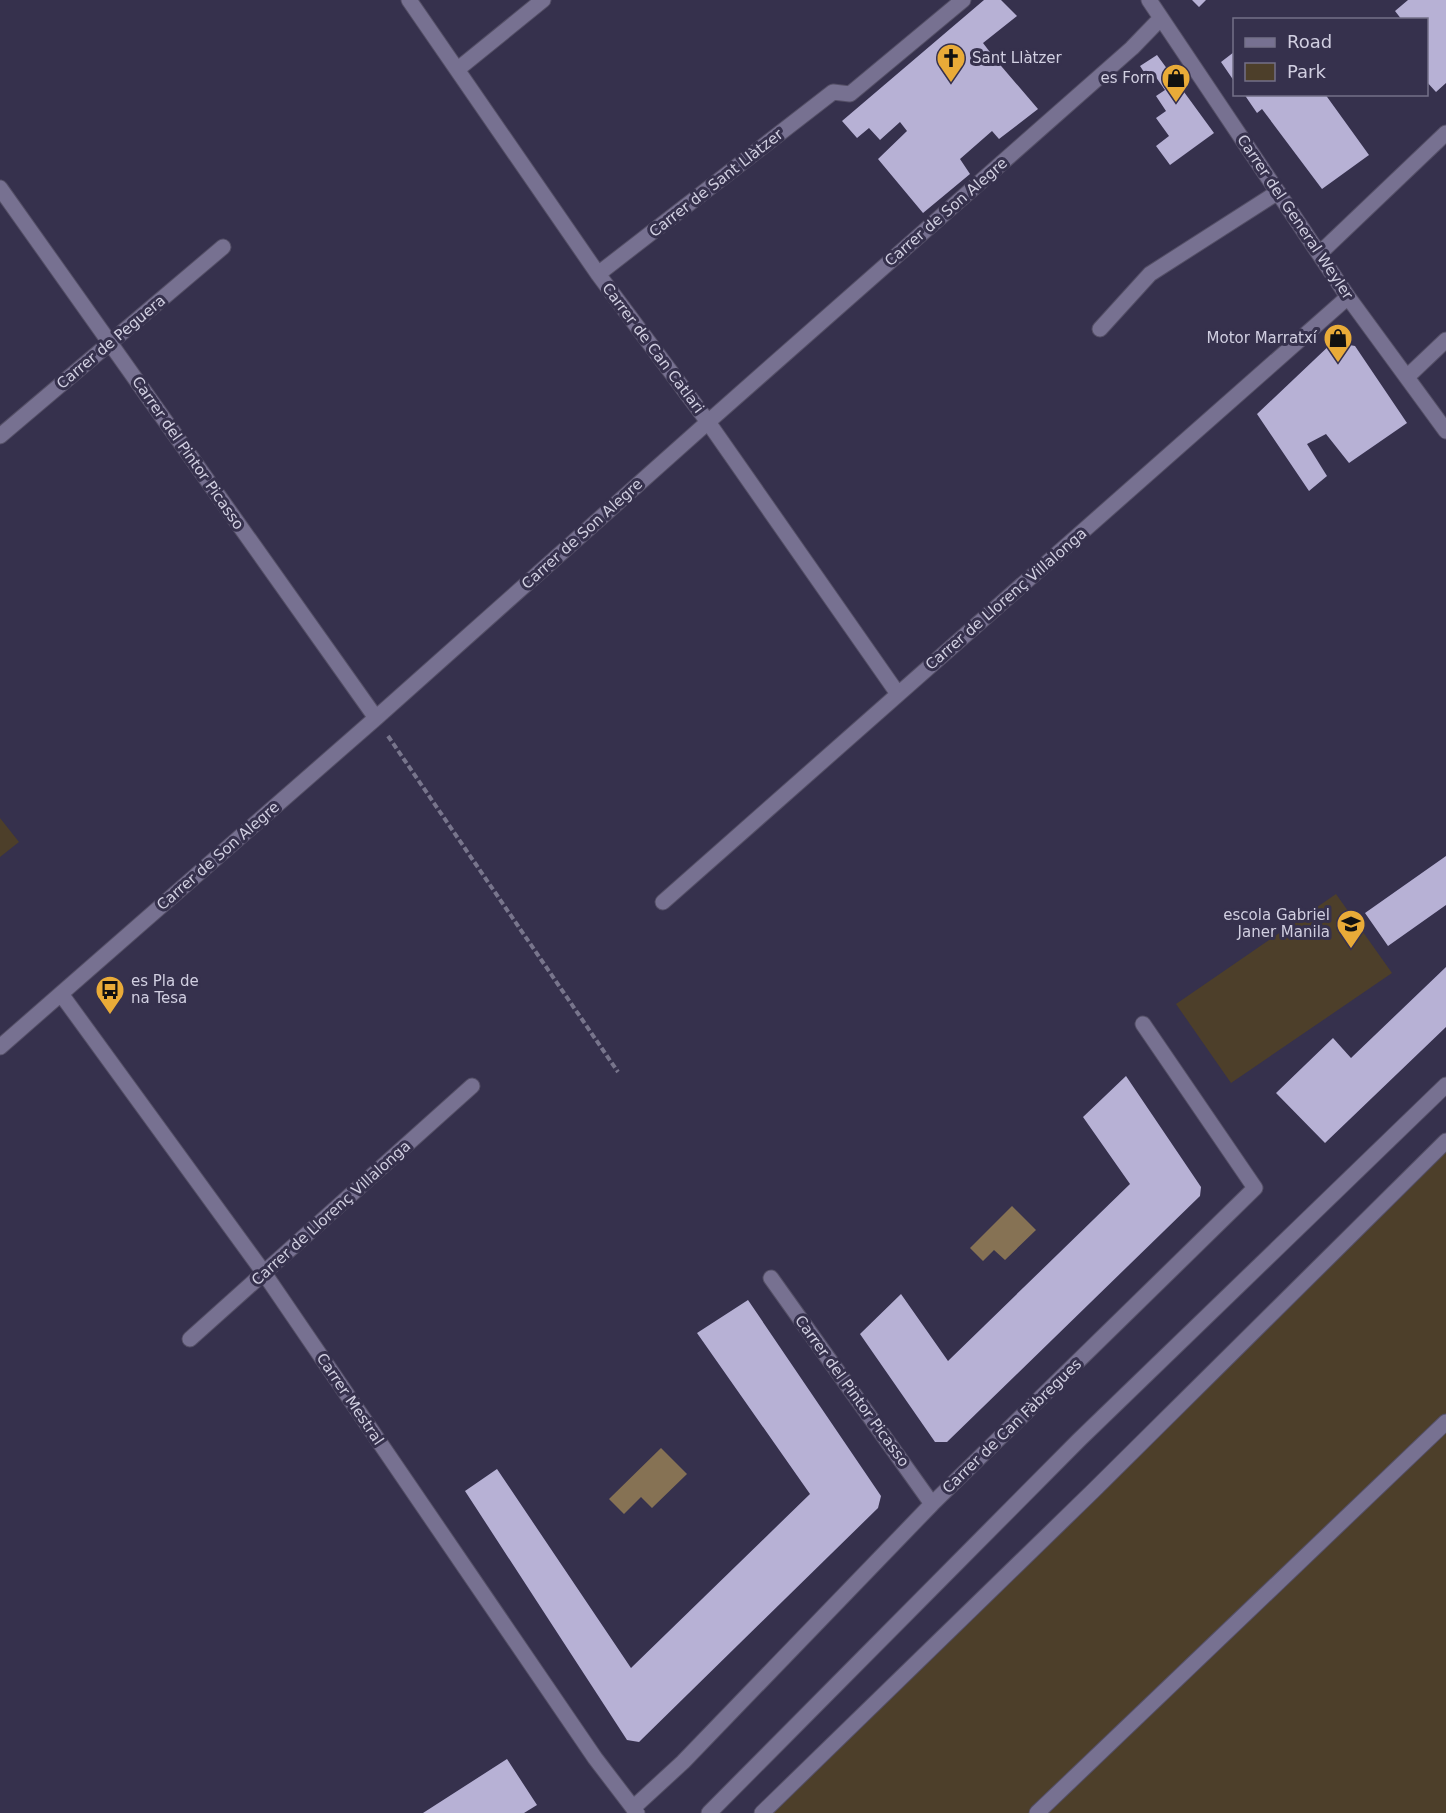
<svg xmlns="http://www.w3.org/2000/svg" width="1446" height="1813" font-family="'DejaVu Sans',sans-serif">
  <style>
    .green { fill: #4d3f2a }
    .water { fill: #867254 }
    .building { fill: #b7b1d5 }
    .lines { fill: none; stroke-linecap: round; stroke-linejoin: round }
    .minor-casing { stroke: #544f66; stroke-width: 17 }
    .path { stroke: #78758c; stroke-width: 4; stroke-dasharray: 6 3; stroke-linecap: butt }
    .minor { stroke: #777191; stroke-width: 15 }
    .labels { text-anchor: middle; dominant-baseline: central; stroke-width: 6; stroke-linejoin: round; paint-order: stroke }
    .poi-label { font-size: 15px; fill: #d1cfe1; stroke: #36314d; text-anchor: end }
    .street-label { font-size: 15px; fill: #d1cfe1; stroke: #36314d }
  </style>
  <rect width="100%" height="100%" fill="#36314d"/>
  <path class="green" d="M0 818 19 842 0 857Z
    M1336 894 1392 973 1231 1083 1176 1004Z
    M1446 1146V1813H763Z"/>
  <path class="water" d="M1012 1206 1036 1230 1005 1260 994 1250 983 1261 970 1248Z
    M661 1448 687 1474 652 1508 641 1497 624 1514 609 1499Z"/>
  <path class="building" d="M984 0H1001L1017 16 983 43 996 60 1038 109 999 139 992 131 960 159 970 174 923 213 878 159 907 131 900 122 880 140 869 128 857 138 842 121Z
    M1192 0H1206L1199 7Z
    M1408 0H1446V83L1436 92 1426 81V20H1402L1395 11Z
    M1234 52V81L1221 62Z
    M1157 55 1214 133 1170 165 1156 146 1169 136 1156 118 1166 111 1156 96 1165 90 1153 73 1146 75 1140 66Z
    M1244 94H1325L1369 155 1322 189 1262 109 1257 113Z
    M1333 342 1355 346 1407 423 1349 463 1326 434 1307 444 1327 476 1309 491 1257 414Z
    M1446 856V905L1388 946 1365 913Z
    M1446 967V1027L1325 1143 1276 1093 1333 1038 1351 1058Z
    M1126 1076 1201 1187 1200 1196 947 1442H935L860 1334 901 1294 948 1361 1130 1184 1083 1117Z
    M748 1300 881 1496 878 1508 639 1742 627 1740 465 1491 497 1469 631 1668 810 1494 697 1333Z
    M507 1759 537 1805 524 1813H423Z"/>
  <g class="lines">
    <g class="minor-casing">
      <path id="minor" d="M409 0 598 274 708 422 898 694
        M1149 0 1348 297 1446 431
        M458 69 543 0
        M0 188 376 718
        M1319 254 1446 133
        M598 274 833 92 850 94 963 0
        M1100 329 1150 274 1278 192
        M1407 377 1446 340
        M0 436 223 247
        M663 902 1348 297
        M61 994 264 1273 595 1758 637 1813
        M0 1047 376 718 708 422 1132 48 1161 18
        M771 1278 932 1504
        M190 1339 472 1086
        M633 1808 683 1762 932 1504 1255 1188 1143 1024
        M709 1813 1079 1440 1446 1085
        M762 1813 1092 1492 1446 1141
        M1037 1813 1446 1422"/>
    </g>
    <path class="path" d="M388 736 618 1072"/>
    <use href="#minor" class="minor"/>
  </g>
  <defs>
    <g id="church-pin" transform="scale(1.5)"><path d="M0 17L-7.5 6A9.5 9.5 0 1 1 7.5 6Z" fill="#e9ab38" stroke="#36314d"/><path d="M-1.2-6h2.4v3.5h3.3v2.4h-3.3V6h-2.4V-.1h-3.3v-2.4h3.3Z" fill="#111"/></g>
    <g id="shop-pin" transform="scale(1.5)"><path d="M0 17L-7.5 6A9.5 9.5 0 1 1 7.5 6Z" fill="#e9ab38" stroke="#36314d"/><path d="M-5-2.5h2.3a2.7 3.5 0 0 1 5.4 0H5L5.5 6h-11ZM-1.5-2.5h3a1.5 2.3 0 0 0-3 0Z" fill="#111"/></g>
    <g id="school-pin" transform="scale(1.5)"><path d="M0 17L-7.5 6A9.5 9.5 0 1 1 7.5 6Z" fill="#e9ab38" stroke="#36314d"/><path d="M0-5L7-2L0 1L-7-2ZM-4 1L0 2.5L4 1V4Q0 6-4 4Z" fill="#111"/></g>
    <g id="bus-pin" transform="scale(1.5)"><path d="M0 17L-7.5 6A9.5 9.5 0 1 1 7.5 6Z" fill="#e9ab38" stroke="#36314d"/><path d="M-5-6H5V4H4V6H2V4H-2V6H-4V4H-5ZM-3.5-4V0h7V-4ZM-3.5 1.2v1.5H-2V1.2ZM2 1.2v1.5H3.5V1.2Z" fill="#111"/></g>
  </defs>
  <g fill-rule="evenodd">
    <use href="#church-pin" x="951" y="58"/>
    <use href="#shop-pin" x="1176" y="78"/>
    <use href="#shop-pin" x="1338" y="338"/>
    <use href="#school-pin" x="1351" y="924"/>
    <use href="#bus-pin" x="110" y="990"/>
  </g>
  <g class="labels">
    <g class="poi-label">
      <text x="972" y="58" text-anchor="start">Sant Llàtzer</text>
      <text x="1155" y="78">es Forn</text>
      <text x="1317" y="338">Motor Marratxí</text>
      <text x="1330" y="915">escola Gabriel<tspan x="1330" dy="17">Janer Manila</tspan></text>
      <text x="131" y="981" text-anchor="start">es Pla de<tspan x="131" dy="17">na Tesa</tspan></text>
    </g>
    <g class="street-label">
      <text transform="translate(716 183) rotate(-38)">Carrer de Sant Llàtzer</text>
      <text transform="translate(946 212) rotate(-41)">Carrer de Son Alegre</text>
      <text transform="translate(1295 217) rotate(56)">Carrer del General Weyler</text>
      <text transform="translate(111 342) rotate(-40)">Carrer de Peguera</text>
      <text transform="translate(653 348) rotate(53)">Carrer de Can Catlari</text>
      <text transform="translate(188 453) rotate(55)">Carrer del Pintor Picasso</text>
      <text transform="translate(582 534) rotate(-42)">Carrer de Son Alegre</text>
      <text transform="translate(1006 599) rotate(-41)">Carrer de Llorenç Villalonga</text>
      <text transform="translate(218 856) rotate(-41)">Carrer de Son Alegre</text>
      <text transform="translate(331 1213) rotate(-42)">Carrer de Llorenç Villalonga</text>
      <text transform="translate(852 1391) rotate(54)">Carrer del Pintor Picasso</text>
      <text transform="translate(350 1399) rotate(56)">Carrer Mestral</text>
      <text transform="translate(1012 1426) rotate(-44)">Carrer de Can Fàbregues</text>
    </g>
  </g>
  <rect x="1233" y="18" width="195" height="78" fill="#36314d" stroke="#747088" stroke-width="1.5"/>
  <rect x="1245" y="38" width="30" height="9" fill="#777191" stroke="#747088" stroke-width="1.5"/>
  <text x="1287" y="48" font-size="18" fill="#d1cfe1">Road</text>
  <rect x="1245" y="63" width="30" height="18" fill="#4d3f2a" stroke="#747088" stroke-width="1.5"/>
  <text x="1287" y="78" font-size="18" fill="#d1cfe1">Park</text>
</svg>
